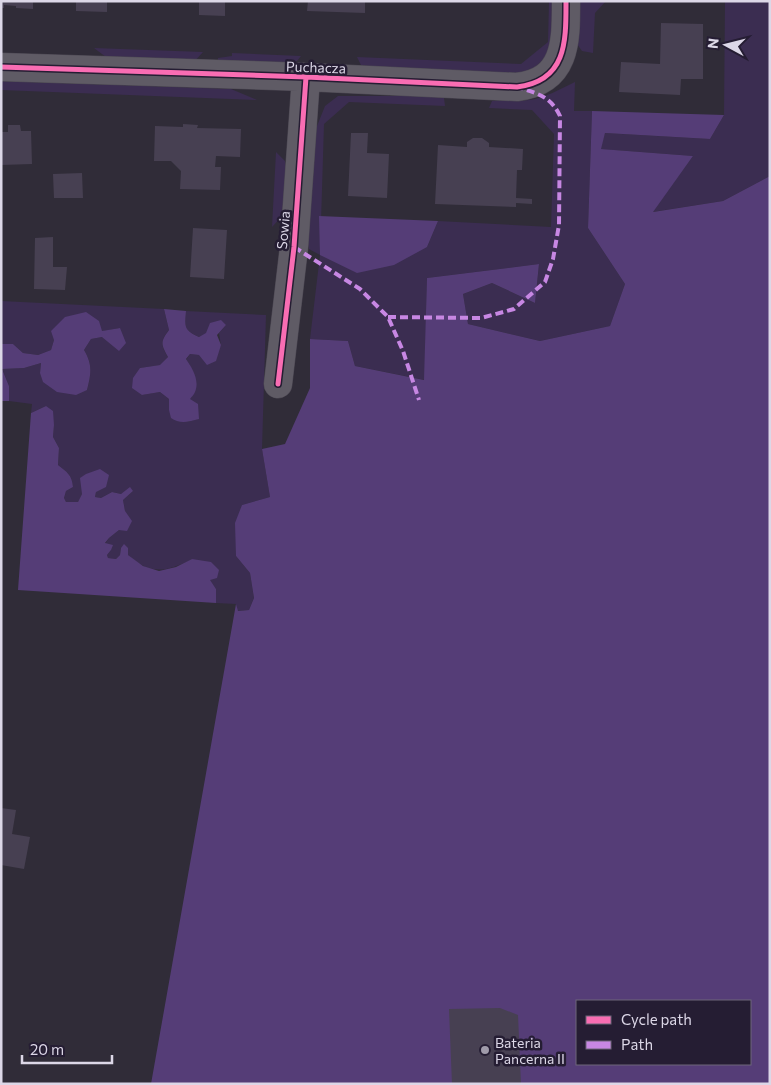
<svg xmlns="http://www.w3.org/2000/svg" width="771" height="1085" font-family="Commissioner,sans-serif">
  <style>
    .green { fill: #3b2d51 }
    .forest { fill: #553d77; fill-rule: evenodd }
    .building { fill: #474052 }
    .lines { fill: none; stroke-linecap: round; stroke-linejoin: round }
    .minor-casing { stroke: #4c4853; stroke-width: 29 }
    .minor { stroke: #5f5b65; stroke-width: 28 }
    .quiet { stroke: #c787e3; stroke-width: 4; stroke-dasharray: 8 4; stroke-linecap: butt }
    .cycleway-casing { stroke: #251d33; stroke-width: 8 }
    .cycleway { stroke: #f96db3; stroke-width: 5 }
    .poi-dot { fill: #a09baa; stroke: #251d33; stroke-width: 2 }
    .labels { text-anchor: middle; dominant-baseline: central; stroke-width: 5; stroke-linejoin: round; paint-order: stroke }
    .street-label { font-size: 14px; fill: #dcd7e7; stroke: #251d33 }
    .poi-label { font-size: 14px; fill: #dcd7e7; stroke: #251d33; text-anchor: start }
  </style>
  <rect width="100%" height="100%" fill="#302c38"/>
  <path class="green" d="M549 1H560L548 55 532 70 515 76 386 69 361 65 357 57 521 64 548 42Z
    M578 1H606L595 13 593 53 582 51 577 44Z
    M725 1H770V176L723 201 652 212 693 156 600 149 605 133 710 139 724 115Z
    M94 48 203 52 194 62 136 61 106 57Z
    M232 53 301 56 297 61 291 63 218 61V58L232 56Z
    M1 81 231 89 257 100 1 90Z
    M575 82 574 111H592L588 228 625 284 610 326 540 341 468 324 463 294 492 283 535 303 539 264 427 278 425 380 355 366 348 341 310 339 320 255 309 249 304 231 315 131 325 106 338 96H435L444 98 445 106 349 102 324 124 320 255 427 247 438 221 551 227 554 134 532 110 489 108 492 101C505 99 517 102 529 100 545 98 560 89 575 82Z
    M276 152 285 161 290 186 284 214 272 227Z
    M1 301 164 309 169 330C160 341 161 345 168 357L161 365 140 368 142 395 160 392 169 399V410L187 422 198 419 189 399 190 365 186 360 190 354 199 355 221 346 219 333 226 325 199 337C183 330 185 326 186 311L266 315 262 449 270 497 242 505 236 556 250 573 254 598 249 610 237 611 236 604 216 603V589L192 559C162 575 145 574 121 548L120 555 116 559 108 558 107 555 111 550 105 544 109 538 119 530 125 511 123 500 133 491 121 494 112 492 101 498 95 497 96 492 82 494 78 502H66L64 498 66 491 73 487C72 475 67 472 58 465L59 448 53 437 54 425 46 406 31 413 32 404 9 401V386L2 369 24 368 41 363 40 373 87 390C91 374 93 365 84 350L91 339 102 337 120 328 54 340 51 350 38 355 23 353 13 344H1Z"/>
  <path class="forest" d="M592 111 724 115 710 139 605 133 601 149 693 156 653 212 723 201 770 176V1084H151L236 604 238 611 249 610 254 598 250 573 236 556 235 523 242 505 270 497 262 449 285 444 310 388V339L348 341 355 366 424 380 427 278 539 264 535 303 492 283 463 294 468 324 540 341 610 326 625 284 588 228ZM577 1001H750V1064H577Z
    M319 216 438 221 427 247 394 265 357 273 320 255Z
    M164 309 186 311C185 326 183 330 199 337L206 333 210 323 221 320 226 325 217 335 221 345 216 361 207 365 199 355 190 354 186 359C192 368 200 380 195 392 194 395 191 397 190 399L198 404 199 419C189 422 179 424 171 418L169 410V399L160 392 142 395 132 388 133 378 140 368 160 365 168 357C161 344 160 342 169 330Z
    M86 312 99 321 102 331 120 328 126 343 119 351 102 337 91 339 84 350C93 365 91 374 87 390L76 395 57 392 43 382 40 373 41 363 24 368 2 369 9 386V401H1V344H13L23 353 38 355 51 350 54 340 51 331 65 317Z
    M46 406 53 411 54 425 53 437 59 448 58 465C67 472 72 475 73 487L66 491 64 498 66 502H78L82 494 80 478 86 474 100 469 109 475 106 487 96 492 95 497 101 498 112 492 121 494 130 487 133 491 123 500 125 511 132 521 127 531 119 530 109 538 105 543 113 545 111 550 107 555 108 558 116 559 120 555 121 548 124 544 128 548V555L143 566 159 571 176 567 192 559 211 562 219 570 217 578 210 580 216 589V603L18 590 31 413Z"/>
  <path class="building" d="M1 1H33V9L16 8V6L4 5V8H1Z
    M76 1H107V12L76 11Z
    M199 1H225V16L199 15Z
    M308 1H365V13L307 11Z
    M661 23 703 24V79H681L680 95 619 92 621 62 660 64Z
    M183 124 198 125 197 128 241 129 240 157 216 156 215 167H221L220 190 180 189 181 171 171 161H154L155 126 183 127Z
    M8 125H20L21 131H31L32 164 1 165V132H8Z
    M351 133H368L367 153 389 154 387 198 348 196Z
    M473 138H482L489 143V147L523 149 522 170H517L516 198 532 199V204L516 203V207L435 204 438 145 467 147V142Z
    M82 173 83 198H54L53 174Z
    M193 228 227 230 224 279 190 277Z
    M53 237V267H67L65 290 34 289 35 238Z
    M1 808 16 810 12 834 30 837 24 869 1 865Z
    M500 1008 518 1015 521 1084H452L449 1009Z"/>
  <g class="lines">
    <g class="minor-casing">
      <path id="minor" d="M1 67 306 77 517 87C567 81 566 41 566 1
        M278 384 294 247 306 77"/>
    </g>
    <use href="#minor" class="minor"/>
    <path class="quiet" d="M294 247 360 289 388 317 403 351 419 400
      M388 317 481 318 514 309 545 282 553 259 559 225 560 116C551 97 539 94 520 88"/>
    <g class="cycleway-casing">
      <path id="cycleway" d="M1 67 306 77 517 87C567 81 566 41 566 1
        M278 384 294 247 306 77"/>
    </g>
    <use href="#cycleway" class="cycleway"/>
  </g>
  <circle class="poi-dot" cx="485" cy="1050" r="5"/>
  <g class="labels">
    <g class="street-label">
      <text transform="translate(316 67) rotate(2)">Puchacza</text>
      <text transform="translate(283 230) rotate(-85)">Sowia</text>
    </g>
    <g class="poi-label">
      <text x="495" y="1042">Bateria<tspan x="495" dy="16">Pancerna II</tspan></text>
    </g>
  </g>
  <rect width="771" height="1085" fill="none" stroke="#dcd7e7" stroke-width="5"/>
  <rect x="576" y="1000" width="175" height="65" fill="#251d33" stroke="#6e677b"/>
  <rect x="586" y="1016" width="25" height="8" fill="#f96db3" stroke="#6e677b"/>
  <text x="621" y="1025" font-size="15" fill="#dcd7e7">Cycle path</text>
  <rect x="586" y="1041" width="25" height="8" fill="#c787e3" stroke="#6e677b"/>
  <text x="621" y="1050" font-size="15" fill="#dcd7e7">Path</text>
  <g transform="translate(726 45) rotate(277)" stroke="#251d33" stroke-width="4" paint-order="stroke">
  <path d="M0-4L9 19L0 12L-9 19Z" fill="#dcd7e7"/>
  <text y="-8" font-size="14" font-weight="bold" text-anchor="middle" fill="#dcd7e7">N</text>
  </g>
  <path d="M22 1055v8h90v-8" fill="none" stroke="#dcd7e7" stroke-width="2.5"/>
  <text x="30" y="1055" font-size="15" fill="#dcd7e7" stroke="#251d33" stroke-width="4" paint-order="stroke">20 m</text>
</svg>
